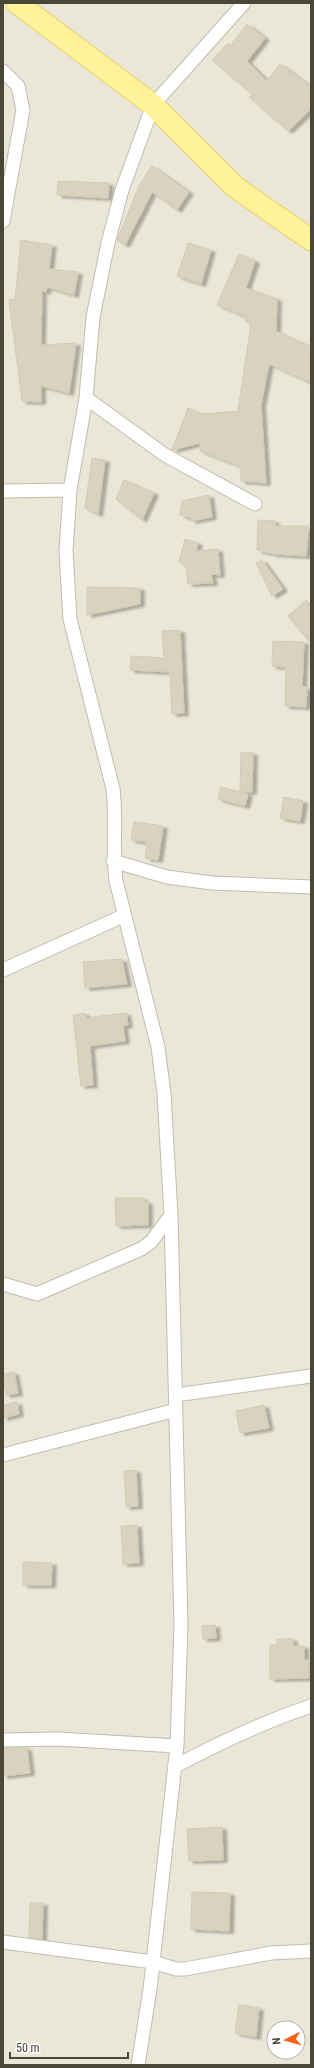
<svg xmlns="http://www.w3.org/2000/svg" width="314" height="2068" font-family="'Roboto Condensed',sans-serif">
  <style>
    .residential { fill: #eae7d8; fill-rule: evenodd }
    .building { fill: #d8d2bf; stroke: #d3cbb2; filter: url(#shadow) }
    .lines { fill: none; stroke-linecap: round; stroke-linejoin: round }
    .minor-casing { stroke: #c1bdad; stroke-width: 15 }
    .primary-casing { stroke: #e7d467; stroke-width: 23 }
    .minor { stroke: #fff; stroke-width: 13 }
    .primary { stroke: #fff29a; stroke-width: 21 }
  </style>
  <defs>
    <filter id="shadow"><feDropShadow dx="4.5" dy="2.5" stdDeviation="1" flood-color="#0004"/></filter>
  </defs>
  <rect width="100%" height="100%" fill="#f5f4eb"/>
  <path class="residential" d="M3 3H311V2065H3ZM274 2028H298V2052H274Z"/>
  <path class="building" d="M247 24 265 38 247 61 267 81 280 64 311 87V109L288 131 249 97 253 95 212 60 228 43 230 46Z
    M152 166 189 192 177 210 152 192 125 245 117 240 140 184Z
    M58 181 109 183 108 198 57 195Z
    M21 240 52 245 49 269 78 272 74 295 47 287 46 292 42 290 41 345 76 343 69 393 41 386V402L22 401 9 300 15 299Z
    M188 243 211 250 201 284 177 276Z
    M239 254 255 261 246 288 277 299 276 331 311 347V383L269 364 261 405 266 483 241 481 240 466 200 451V443L172 450 188 408 201 414 238 411 251 323 245 321 247 317 217 305Z
    M92 458 105 460 98 514 85 508Z
    M124 480 154 493 142 520 116 499Z
    M209 495 212 517 191 521 192 518 180 515 182 501Z
    M258 520 275 521V526H309L306 556 274 554 257 550Z
    M185 539 198 543 196 551 218 549 220 575 211 574 213 583 188 584 186 566 179 562Z
    M262 560 283 589 272 596 256 563Z
    M87 587 140 588V604L87 615Z
    M306 600 311 607V644L288 616Z
    M180 630 184 713 172 714 170 672 130 670 131 656 164 658 162 631Z
    M273 641 304 642 302 687H307L306 707 285 706 286 667 272 666Z
    M241 752 253 753 252 792 240 791Z
    M221 787 248 794 245 806 218 799Z
    M284 797 303 801 300 821 280 818Z
    M134 822 163 826 158 860 145 858 147 842 131 840Z
    M122 959 127 984 85 988 83 962Z
    M85 1013 86 1018 126 1013 128 1025 123 1026 125 1041 90 1046 93 1085 81 1086 73 1015Z
    M115 1198H143L144 1202H148V1225L116 1226Z
    M14 1372 18 1393 6 1395 3 1374Z
    M17 1402 19 1414 3 1418V1405Z
    M264 1405 269 1428 240 1433 236 1411Z
    M136 1470 138 1506 126 1507 124 1471Z
    M137 1525 139 1563 123 1564 121 1526Z
    M23 1562 52 1563 51 1585H23Z
    M215 1625 216 1638 203 1639 202 1626Z
    M277 1639H293V1646H304V1660H309V1678L270 1679V1645H277Z
    M3 1748H27L30 1773 3 1776Z
    M222 1827 223 1860 189 1861 187 1829Z
    M192 1892 230 1893 229 1931 191 1929Z
    M30 1903H43L42 1939 29 1937Z
    M239 2005 259 2008 256 2037 235 2033Z"/>
  <g class="lines">
    <g class="minor-casing">
      <path id="minor" d="M3 71 18 86 23 110 3 221
        M86 398 165 455 255 504
        M3 491 70 490
        M113 861 167 877 212 883 311 887
        M3 970 123 916
        M3 1284 37 1294 141 1249 151 1242 171 1215
        M176 1395 311 1376
        M3 1455 176 1410
        M3 1740 58 1739 177 1746
        M174 1767C219 1743 263 1722 311 1706
        M3 1942 153 1962 176 1969H185L271 1953 311 1951
        M138 2065 150 1989 177 1746 181 1624 171 1215 164 1094 158 1047 116 881C112 850 117 820 113 789L70 619 66 551 70 490 86 398 93 317 108 243 122 190 153 105 244 3"/>
    </g>
    <g class="primary-casing">
      <path id="primary" d="M17 3 153 105 235 187 311 240"/>
    </g>
    <use href="#minor" class="minor"/>
    <use href="#primary" class="primary"/>
  </g>
  <rect width="314" height="2068" fill="none" stroke="#4a4638" stroke-width="8"/>
  <g transform="translate(286 2040) rotate(264)"><circle r="19" fill="#ffffff" stroke="#b7b5af"/>
  <path d="M0-3L7 15L0 10L-7 15Z" fill="#fe5f19"/>
  <text y="-6" font-size="11" font-weight="bold" text-anchor="middle" fill="#4a4638">N</text>
  </g>
  <path d="M10 2052v6h118v-6" fill="none" stroke="#4a4638" stroke-width="2"/>
  <text x="16" y="2052" font-size="12" fill="#4a4638" stroke="#ffffff" stroke-width="3" paint-order="stroke">50 m</text>
</svg>
